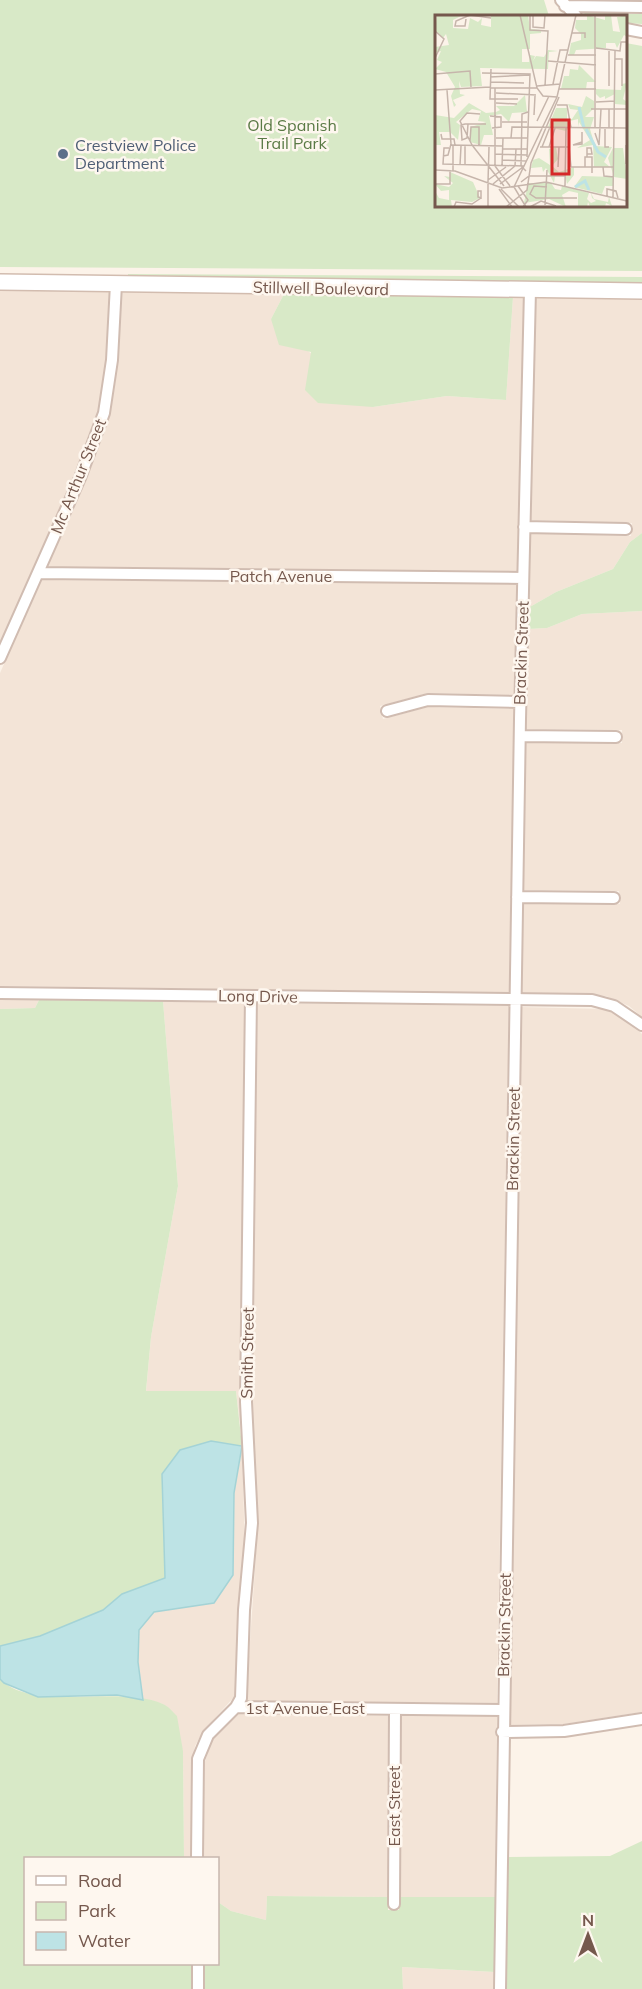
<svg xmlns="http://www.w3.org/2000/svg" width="642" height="1989" font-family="Mulish,sans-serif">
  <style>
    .residential { fill: #f3e4d7 }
    .green { fill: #d8e9c7 }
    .water { fill: #bde3e5; stroke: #a4d3d6; stroke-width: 1.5 }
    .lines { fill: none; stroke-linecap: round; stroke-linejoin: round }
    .street-casing { stroke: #d0bcb1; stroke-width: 14 }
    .secondary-casing { stroke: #d2bcaf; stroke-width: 18 }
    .street { stroke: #fff; stroke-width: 10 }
    .secondary { stroke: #fff; stroke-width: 15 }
    .service-dot { fill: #5c6f8a; stroke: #fef7ef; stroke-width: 2 }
    .labels { text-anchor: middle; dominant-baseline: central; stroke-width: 5; stroke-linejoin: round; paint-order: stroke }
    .park-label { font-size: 16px; fill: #5a7a45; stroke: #fef7ef }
    .service-label { font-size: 16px; fill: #4e5e75; stroke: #fef7ef; text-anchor: start }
    .street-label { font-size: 16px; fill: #75584d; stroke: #fef7ef }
    .inset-river { fill: none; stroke: #bde3e5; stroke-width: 3 }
    .inset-road { fill: none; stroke: #c6b5ab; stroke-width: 1.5 }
    .view { fill: #d62828; fill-opacity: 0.15; stroke: #d62828; stroke-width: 3 }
    .inset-edge { fill: none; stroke: #75584d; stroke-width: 3 }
  </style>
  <rect width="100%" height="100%" fill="#fcf3e9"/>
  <path class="residential" d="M0 289 110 291 104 383 99 411 75 475 0 643Z
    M122 291 284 294 271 319 373 407 447 396 506 400 513 297H524L518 571 47 567 86 481 110 415 115 385Z
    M535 297 642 298V533L630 542 613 569 556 592 528 608 530 533 631 536 632 523 530 520Z
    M41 580 517 584 514 695 428 693 380 706 383 719 428 707 514 709 509 993 0 986V673Z
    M642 611V1017L629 1006 606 996 521 993 522 904H620L619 891 523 890 526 743H622V730L526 729 528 629 547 628 582 614Z
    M0 999 39 1000 35 1008 0 1009Z
    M163 1001 245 1003 242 1440 236 1391 146 1392 151 1337 178 1186Z
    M257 1003 509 1006 497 1703 246 1701 258 1524 252 1402Z
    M521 1007 604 1009 624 1018 642 1034V1712L564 1724 508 1725Z
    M242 1449 245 1551 238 1610 235 1696 203 1731 195 1746 191 1767V1858H184L183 1751 163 1704 143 1700 138 1662 139 1630 154 1612 214 1603 233 1575 234 1493Z
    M239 1714 389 1716 388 1897 267 1896 266 1920 231 1911 218 1902V1858H203V1768L212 1739Z
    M401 1716H497L495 1897H399Z
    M402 1967 495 1972 494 1989H403Z"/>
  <path class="green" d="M0 0H544L549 16H436V206H626V43L642 46V271L0 267Z
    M583 13 642 14V24L626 23V16H590Z
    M128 274 642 277V284L128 278Z
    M284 294 513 297 506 400 447 396 373 407 318 403 305 390 311 352 279 345 271 319Z
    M642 533V611L582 614 547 628 528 629V608L556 592 613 569 630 542Z
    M39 1000 163 1001 178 1186 151 1337 146 1391H236L242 1446 211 1441 180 1450 162 1474 165 1578 122 1594 103 1610 40 1636 0 1646V1009L35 1008Z
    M0 1679C33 1713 118 1684 163 1704 168 1706 173 1712 177 1716L183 1751 184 1858H26V1964H192V1989H0Z
    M642 1841V1989H506L507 1857 610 1856Z
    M267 1896 388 1897V1910H399V1897H495V1972L402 1967 403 1989H204V1964H218V1902L231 1911 266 1920Z"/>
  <path class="water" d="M211 1441 242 1446 234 1493 233 1575 214 1603 154 1612 139 1630 138 1662 143 1700 117 1695 38 1697 4 1683 0 1679V1646L40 1636 103 1610 122 1594 165 1578 162 1474 180 1450Z"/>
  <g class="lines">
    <g class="street-casing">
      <path id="street" d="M561 0 576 16
        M565 6 642 7
        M626 29 642 32
        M524 527 626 529
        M38 573 523 578
        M0 658 80 478 104 413 112 360 116 284
        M387 711 428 700 520 702
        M520 736 616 737
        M517 897 614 898
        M0 993 592 1000 614 1006 642 1025
        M236 1707 241 1698 244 1610 252 1523 246 1402 251 996
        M502 1732 564 1731 642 1719
        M197 1858 198 1759 208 1735 236 1707 502 1710
        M394 1904 395 1709
        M198 1964V1989
        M500 1989 520 719 530 290"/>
    </g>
    <g class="secondary-casing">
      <path id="secondary" d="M0 282 642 291"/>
    </g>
    <use href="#street" class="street"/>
    <use href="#secondary" class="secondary"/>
  </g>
  <circle class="service-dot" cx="63" cy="154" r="6"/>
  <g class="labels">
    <g class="park-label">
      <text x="292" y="125">Old Spanish<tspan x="292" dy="18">Trail Park</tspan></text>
    </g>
    <g class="service-label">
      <text x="75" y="145">Crestview Police<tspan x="75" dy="18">Department</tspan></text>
    </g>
    <g class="street-label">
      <text transform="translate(321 288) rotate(1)">Stillwell Boulevard</text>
      <text transform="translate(78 476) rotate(-68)">Mc Arthur Street</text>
      <text x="281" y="576">Patch Avenue</text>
      <text transform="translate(521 653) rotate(-88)">Brackin Street</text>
      <text transform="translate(258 996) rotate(1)">Long Drive</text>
      <text transform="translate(513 1139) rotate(-89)">Brackin Street</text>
      <text transform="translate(247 1353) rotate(-89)">Smith Street</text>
      <text transform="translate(504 1625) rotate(-89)">Brackin Street</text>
      <text x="305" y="1708">1st Avenue East</text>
      <text transform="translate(394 1806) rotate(-90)">East Street</text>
    </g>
  </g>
  <g transform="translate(435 15)">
    <rect width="192" height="192" fill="#fcf3e9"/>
    <path d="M2 0H28L18 5V13L33 14 35 3 43 7 47 3 46 10 56 12V0H93L95 14 106 15V18L95 19V34H87V47H94L95 40 100 41 98 46 101 41 109 42 113 35 123 36 114 37 113 54 45 53 47 71 26 72 24 66 25 79 30 80 18 85 21 90 19 92 16 81 20 72 11 57 0 54 7 47 2 45 6 36 0 38V32L14 30 11 19 8 23 0 16ZM152 0 170 5V1L176 0 178 16 185 17 182 2 192 0V22L189 20 182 33 180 28H171V33L141 35 139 40H134L136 28 146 25V19L140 13 141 5H152ZM144 50 161 67H152L151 74H126L129 61H134L135 54 143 55ZM192 68 188 84 192 87V90L180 89V79L170 84V81L165 83 161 79V74L186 75 187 69ZM90 80 92 97 77 98 74 107 66 99 54 101 58 120H49L46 130 35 127 36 112 51 107 43 106 46 96 37 94 21 107 25 110 23 125 15 117H4L6 130H0V100L19 103 34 88 51 98 61 97 65 95 61 91H79ZM151 81 159 86V93L150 102H159L155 114 160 131 177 132 169 147 175 152H159L158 130 142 133 155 125 144 107 143 112V104L135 106V112L131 116 113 112 121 93H132V104H137L143 95 135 94 133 89 147 92ZM121 132 123 144 117 151 124 157 139 152V160L132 169 130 159 120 161 119 168 111 153 108 157 107 152 96 153 98 145 104 143 115 150 114 134ZM178 133H188L192 164 179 162 173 143ZM15 157 38 167 45 183 37 187 16 185 17 192H0V176L4 183 14 185V175L6 176 0 169 14 172 18 168 9 161 15 162ZM147 161 178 162V171H170L167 179 139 172ZM93 168H116L120 174 126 175 127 171 154 178 152 184 156 188 161 186 157 183 156 178 159 184 173 187 174 182 177 191 171 188 170 192H155L153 187 152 192H143V178L134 176 127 180 131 192 114 184 89 188Z" fill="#d8e9c7"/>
    <path class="inset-river" d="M144 92 149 113M151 114 163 137 171 142M140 172 150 166 154 175"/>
    <path class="inset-road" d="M85 0 102 73 108 81 122 82M95 0V15L113 16 110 71M98 0V12L109 13 110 0M160 0V113M31 4 30 11H20L21 6 35 0 56 3M0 16 9 24 0 43M137 18H150V23M161 33 185 36 186 27H192M133 40H161M180 44H187V71M113 46 161 50M56 54 55 84H83M47 58 95 59 92 142M0 59 35 56 36 72M55 62 95 60M55 67 89 68M118 69 125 35H133M102 71 125 69M174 71V36M55 73H102M124 74H161M0 75 55 72M61 78 101 80M161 87 180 86M61 88 82 89M122 90H132L136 113M156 94H192M99 100 100 81M55 101 66 102V112L57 113M102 106 114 81M67 107H92M33 109 32 123 27 125 26 110 30 109H51M174 113V94M170 114V132H174M160 118 164 130 166 94M6 119 7 124H19L20 130M61 123H92M76 123 77 112 192 113M35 126 36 112H44V130M147 127 138 130 147 129V117M15 130 68 131M37 130 25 106 32 98 45 99M37 130 69 171M191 130V149M105 132H134L136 152M107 132 115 112M114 132 120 113M14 133H9L8 149 89 151M68 134H92M60 139 92 140M8 141 13 140 16 129 12 75M152 142V133H156L157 139H152M67 145 92 146M25 150 26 131M30 150V131M60 151V73M60 151 75 171M67 151 68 123M123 152 124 132M136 152H179M150 152V142H157V158M168 152 169 161 179 162M0 155 20 156 67 173 111 167 192 186M18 156V131M91 156 86 151 87 99 93 97M53 165 71 152M53 167 54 132M86 167 94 161H130M0 169H15V155M58 169 80 151 81 134M65 169 88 152M83 171 93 185 88 192M130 171 131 113M112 172 99 171 95 179 101 183H142M64 174 77 192M66 174 84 192M43 176H46V183L43 182ZM172 181V174L181 176 183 183M178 182 180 36M110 190 112 155M19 192 21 187 37 189 46 183M53 192V169M71 192 92 175 96 148 124 82M91 192 79 172 122 82 141 0M95 192 106 186 121 191"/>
    <path class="view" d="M117 105H134V159H117Z"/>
    <rect width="192" height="192" class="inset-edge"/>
  </g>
  <rect x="24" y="1857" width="195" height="108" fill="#fef7ef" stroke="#c7b7ae" stroke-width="1.5"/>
  <rect x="36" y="1876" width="30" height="9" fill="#ffffff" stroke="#c7b7ae" stroke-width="1.5"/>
  <text x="78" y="1887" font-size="18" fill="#75584d">Road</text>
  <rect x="36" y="1902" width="30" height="18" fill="#d8e9c7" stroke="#c7b7ae" stroke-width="1.5"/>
  <text x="78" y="1917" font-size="18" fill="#75584d">Park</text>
  <rect x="36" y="1932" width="30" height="18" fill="#bde3e5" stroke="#c7b7ae" stroke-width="1.5"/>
  <text x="78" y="1947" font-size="18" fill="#75584d">Water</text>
  <g transform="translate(588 1935)" stroke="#fef7ef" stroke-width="4.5" paint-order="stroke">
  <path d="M0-4.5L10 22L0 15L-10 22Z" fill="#75584d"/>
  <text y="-9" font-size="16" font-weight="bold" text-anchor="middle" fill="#75584d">N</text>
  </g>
</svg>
